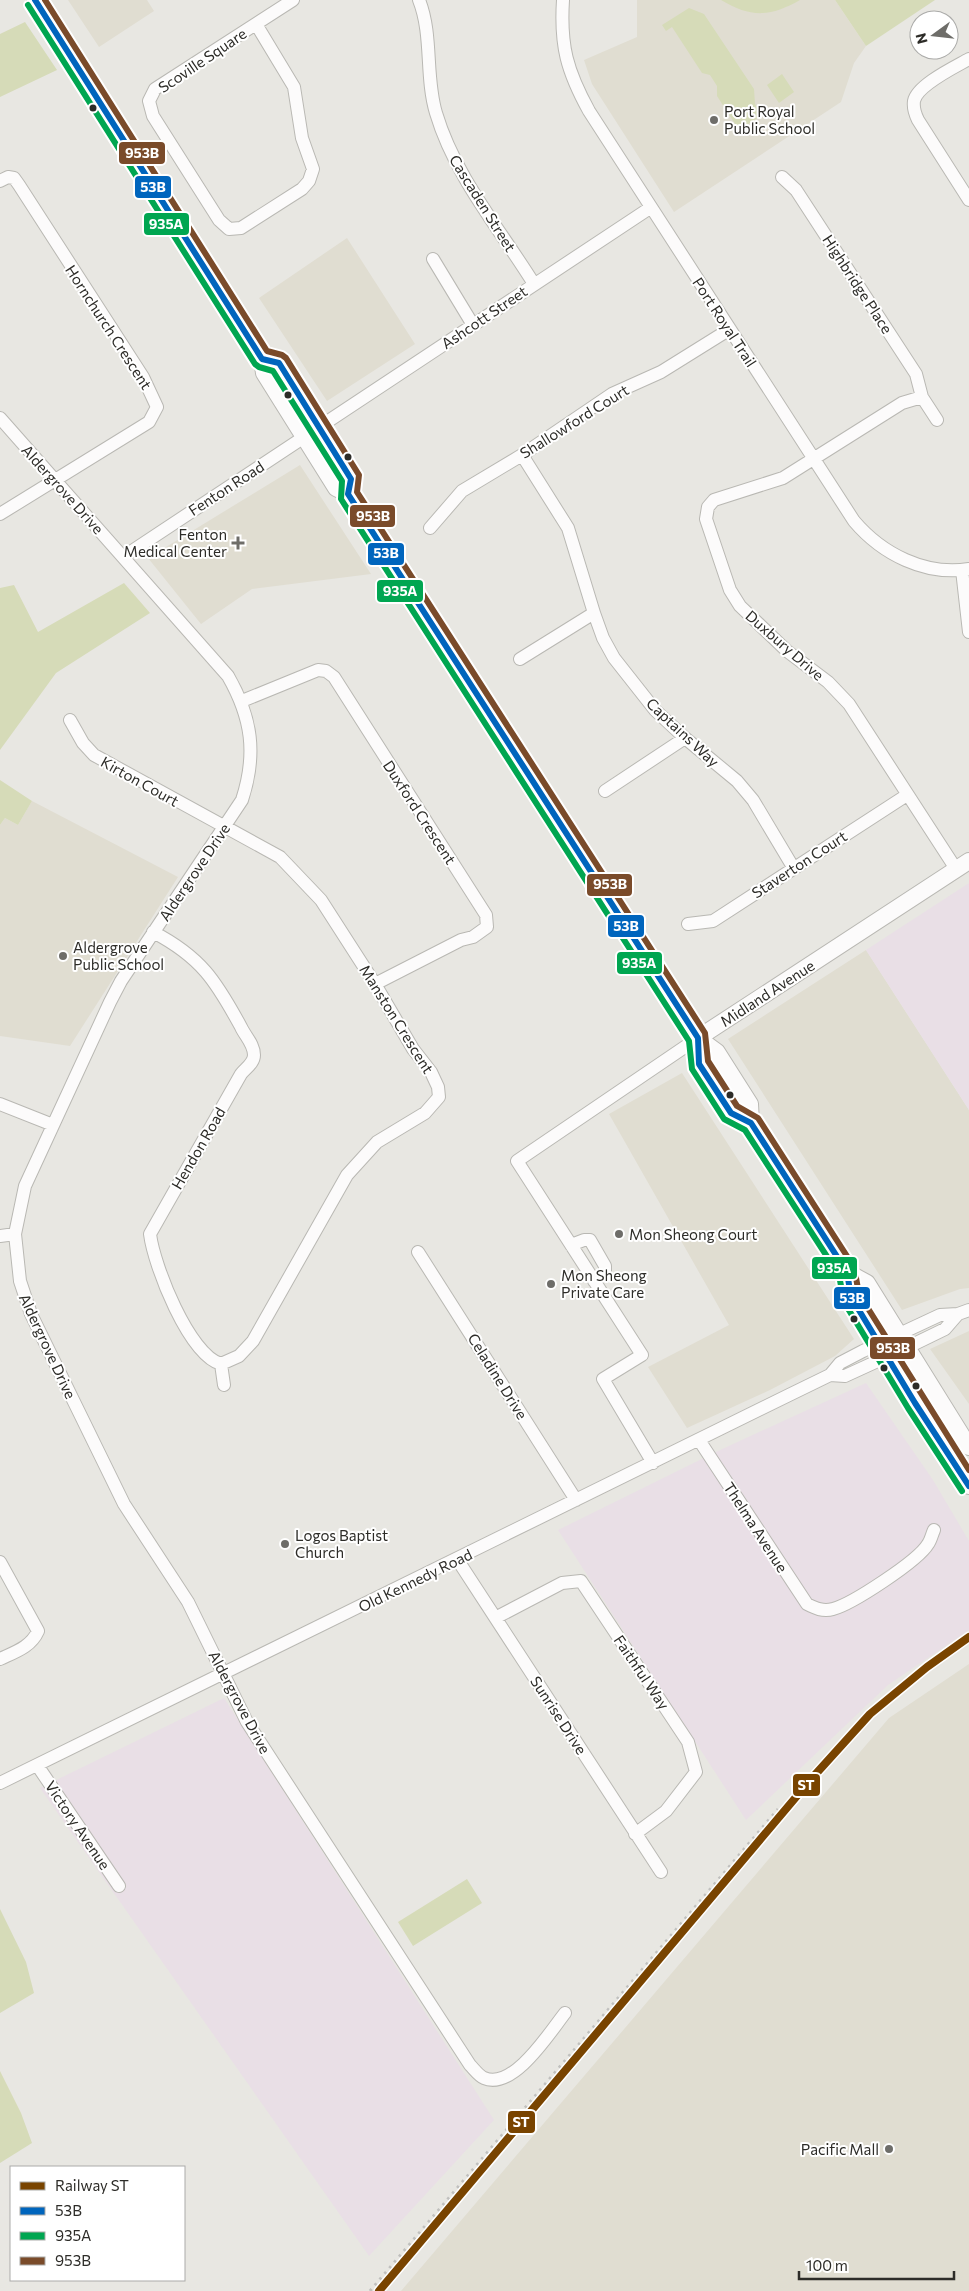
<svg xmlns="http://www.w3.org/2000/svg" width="969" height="2291" font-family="Commissioner,sans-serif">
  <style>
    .built { fill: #e0ddd1 }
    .industrial { fill: #e9dfe6 }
    .green { fill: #d6dbb8 }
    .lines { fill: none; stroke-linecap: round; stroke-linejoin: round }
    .minor-casing { stroke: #b9b8b3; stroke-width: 14 }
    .major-casing { stroke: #b9b8b3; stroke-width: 18 }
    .minor { stroke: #fcfbfb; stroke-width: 12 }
    .major { stroke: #fcfbfb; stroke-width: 16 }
    .rail { stroke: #c0c0be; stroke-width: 3; stroke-dasharray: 2.5 5; stroke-linecap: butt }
    .bus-1-casing { stroke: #fff; stroke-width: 10 }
    .bus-2-casing { stroke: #fff; stroke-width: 10 }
    .bus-3-casing { stroke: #fff; stroke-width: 10 }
    .bus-1 { stroke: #0065bd; stroke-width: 6 }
    .bus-2 { stroke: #00a651; stroke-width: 6 }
    .bus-3 { stroke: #7a4b2a; stroke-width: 6 }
    .rail-1-casing { stroke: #fff; stroke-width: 11 }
    .rail-1 { stroke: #794400; stroke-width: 8 }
    .bus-dot { fill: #2d2c28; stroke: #fff; stroke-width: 2 }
    .poi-dot { fill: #6e6d69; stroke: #fff; stroke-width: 2 }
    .labels { text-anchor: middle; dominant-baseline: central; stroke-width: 4; stroke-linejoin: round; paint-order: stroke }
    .street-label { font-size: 15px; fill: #2d2c28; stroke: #fff }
    .poi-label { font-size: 15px; fill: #2d2c28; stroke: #fff; text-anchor: start }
    .line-badge { stroke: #fff; stroke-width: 2 }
    .badge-label { font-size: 14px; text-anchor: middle; font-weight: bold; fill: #fff }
  </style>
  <rect width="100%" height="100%" fill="#e8e7e2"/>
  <path class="built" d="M68 0H147L154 11 99 47Z
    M637 0H835L866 46 854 63 841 102 674 212 592 84 584 60 637 37Z
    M347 238 415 344 327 401 259 298Z
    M300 465 371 574 252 589 201 624 148 558Z
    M32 801 178 877 70 1046 0 1036V825L5 818 18 825Z
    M866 950 969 1110V1288L960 1289 902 1310 728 1039Z
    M682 1073 854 1339 835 1356 770 1390 687 1428 648 1367 729 1325 609 1114Z
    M969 1331V1404L930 1349Z
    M969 1664V2291H401L889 1718Z"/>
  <path class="industrial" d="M969 883V1110L866 950Z
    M866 1383 933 1480 969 1541V1630L888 1685 746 1820 558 1530 718 1451Z
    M224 1698 494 2120 369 2256 40 1788Z"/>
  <path class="green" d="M721 0H800C770 17 751 18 721 0Z
    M835 0H935L866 46Z
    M689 8 704 14 754 89 755 104 762 115 739 130 717 96V86L710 75 702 73 672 27 666 31 662 25Z
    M25 22 57 70 0 97V34Z
    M782 74 794 92 779 103 767 85Z
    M124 583 150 613 56 673 0 750V588L14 585 38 632Z
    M0 780 32 801 18 825 5 818 0 825Z
    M467 1879 482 1903 413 1946 398 1922Z
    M0 1909 26 1962 34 1993 0 2013Z
    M0 2071 21 2113 32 2143 0 2163Z"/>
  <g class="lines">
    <g class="minor-casing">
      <path id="minor" d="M419 0C433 35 425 77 436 113 455 177 500 229 534 284
        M563 0C560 46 567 71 589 111L854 521C882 554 925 576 969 569
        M256 24 294 87 302 138 313 169 309 181 302 189 241 228 229 229 219 220 153 116 149 101 155 89 293 0
        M969 59C955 67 917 85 914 101 913 108 915 114 918 120L969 200
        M782 177 796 190 916 374 922 397 902 403 783 478 714 500 708 507 706 519 730 590 740 606 787 651 828 682 849 704 956 869
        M0 181 8 177 14 178 19 185 143 377 157 407 149 422 0 514
        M433 259 473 325
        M922 397 937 420
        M0 418 228 676C252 718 257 754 242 800L121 981 110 1002 25 1186 15 1234 20 1281 31 1314 124 1504 188 1602 247 1722 470 2065C474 2069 479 2076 484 2078 513 2091 550 2032 565 2013
        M522 455 568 528 594 613 603 638 614 658 655 710 685 738 737 781 753 800 793 867
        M430 528 462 491 522 455 612 394 661 372 730 329
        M123 557 650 208
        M962 570 969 632
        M520 659 594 613
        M242 701 318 670 326 671 334 677 486 915 487 927 473 937 461 940 375 984
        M70 720 83 743 94 755 280 857 321 900 375 984 413 1049 431 1072 438 1087 439 1097 425 1113 377 1142 347 1175 253 1341 239 1356 221 1364
        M605 791 685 738
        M688 924 713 921 907 795
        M153 932C201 957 216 981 241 1027 245 1036 254 1044 254 1055 254 1063 246 1068 241 1074L150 1234C154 1266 189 1355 221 1364
        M0 1104 53 1125
        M0 1236 15 1234
        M571 1245 584 1240H590L605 1266V1272L594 1281
        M418 1252 576 1500
        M221 1364 224 1385
        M830 1375 845 1376 906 1348 945 1329 958 1314
        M699 1440 807 1604C815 1608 823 1612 833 1609 852 1604 918 1561 928 1544 931 1540 932 1534 934 1530
        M653 1463 603 1379 642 1355 517 1161 698 1038
        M457 1559 661 1872
        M0 1562 38 1631C31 1647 15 1652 0 1659
        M497 1617 562 1583 581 1581 688 1742 696 1772 666 1811 635 1834
        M37 1765 119 1886
        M0 1783 789 1395 830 1375 840 1363 863 1351 940 1315 958 1314 969 1310"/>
    </g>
    <g class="major-casing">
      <path id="major" d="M35 0 244 329 262 359 264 373 336 488 348 494 698 1038 717 1052 750 1104 751 1123
        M262 359 279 363 351 479 348 494
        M698 1038 699 1064 731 1113 751 1123 847 1272 851 1297 915 1403 969 1486
        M698 1038 969 861
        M847 1272 867 1283 969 1447"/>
    </g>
    <use href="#minor" class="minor"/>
    <use href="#major" class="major"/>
    <path class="rail" d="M370 2291 778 1809"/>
    <g class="bus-1-casing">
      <path id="bus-1" d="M35 0 262 359 279 363 351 479 348 494 698 1038 699 1064 731 1113 751 1123 847 1272 851 1297 915 1403 969 1486"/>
    </g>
    <g class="bus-2-casing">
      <path id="bus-2" d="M28 5 255 364 259 367 273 371 342 481 341 499 689 1041 692 1069 724 1119 745 1130 839 1275 844 1302 908 1408 962 1491"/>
    </g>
    <g class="bus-3-casing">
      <path id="bus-3" d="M45 0 267 351 282 355 286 358 359 475 357 492 705 1033 708 1061 737 1106 758 1118 854 1267 859 1294 969 1470"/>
    </g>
    <use href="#bus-1" class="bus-1"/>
    <use href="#bus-2" class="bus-2"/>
    <use href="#bus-3" class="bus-3"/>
    <g class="rail-1-casing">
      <path id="rail-1" d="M379 2291 813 1777 870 1714 927 1667 969 1637"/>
    </g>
    <use href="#rail-1" class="rail-1"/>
  </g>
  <g class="bus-dot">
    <circle cx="93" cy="108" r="4.5"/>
    <circle cx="288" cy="395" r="4.5"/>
    <circle cx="348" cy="457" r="4.5"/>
    <circle cx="730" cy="1095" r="4.5"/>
    <circle cx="854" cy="1319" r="4.5"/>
    <circle cx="884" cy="1368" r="4.5"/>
    <circle cx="916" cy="1386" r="4.5"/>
  </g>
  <g class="poi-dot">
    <circle cx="714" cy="120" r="5"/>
    <path d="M235.5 535.5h5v5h5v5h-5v5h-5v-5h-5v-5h5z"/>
    <circle cx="63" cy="956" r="5"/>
    <circle cx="619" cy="1234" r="5"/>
    <circle cx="551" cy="1284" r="5"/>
    <circle cx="285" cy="1544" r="5"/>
    <circle cx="889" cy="2149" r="5"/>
  </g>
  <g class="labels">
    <g class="street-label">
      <text transform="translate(202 60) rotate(-34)">Scoville Square</text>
      <text transform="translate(483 203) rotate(58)">Cascaden Street</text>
      <text transform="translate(858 284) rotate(57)">Highbridge Place</text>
      <text transform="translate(484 317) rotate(-34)">Ashcott Street</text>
      <text transform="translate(725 322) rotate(57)">Port Royal Trail</text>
      <text transform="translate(109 327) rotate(57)">Hornchurch Crescent</text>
      <text transform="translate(574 421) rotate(-32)">Shallowford Court</text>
      <text transform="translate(226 488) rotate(-33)">Fenton Road</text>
      <text transform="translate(63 489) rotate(48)">Aldergrove Drive</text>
      <text transform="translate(785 645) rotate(41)">Duxbury Drive</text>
      <text transform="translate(683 732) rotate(43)">Captains Way</text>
      <text transform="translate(140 781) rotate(29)">Kirton Court</text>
      <text transform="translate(420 812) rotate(57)">Duxford Crescent</text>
      <text transform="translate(799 864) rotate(-33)">Staverton Court</text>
      <text transform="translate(194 872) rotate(-56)">Aldergrove Drive</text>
      <text transform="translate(767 993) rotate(-33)">Midland Avenue</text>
      <text transform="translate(397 1019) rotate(58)">Manston Crescent</text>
      <text transform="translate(198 1148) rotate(-60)">Hendon Road</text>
      <text transform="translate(48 1346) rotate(65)">Aldergrove Drive</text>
      <text transform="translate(498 1376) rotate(58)">Celadine Drive</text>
      <text transform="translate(756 1527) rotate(57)">Thelma Avenue</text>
      <text transform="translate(415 1580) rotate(-26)">Old Kennedy Road</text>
      <text transform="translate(642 1672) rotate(56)">Faithful Way</text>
      <text transform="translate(240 1702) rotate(62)">Aldergrove Drive</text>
      <text transform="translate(559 1715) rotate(57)">Sunrise Drive</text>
      <text transform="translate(78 1825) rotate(56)">Victory Avenue</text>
    </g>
    <g class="poi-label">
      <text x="724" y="111">Port Royal<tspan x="724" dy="17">Public School</tspan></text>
      <text x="227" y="534" text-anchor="end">Fenton<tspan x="227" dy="17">Medical Center</tspan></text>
      <text x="73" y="947">Aldergrove<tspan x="73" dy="17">Public School</tspan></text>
      <text x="629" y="1234">Mon Sheong Court</text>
      <text x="561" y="1275">Mon Sheong<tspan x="561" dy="17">Private Care</tspan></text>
      <text x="295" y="1535">Logos Baptist<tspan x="295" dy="17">Church</tspan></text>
      <text x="879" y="2149" text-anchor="end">Pacific Mall</text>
    </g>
  </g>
  <g class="line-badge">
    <rect x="118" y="141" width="48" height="24" rx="5" fill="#7a4b2a"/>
    <rect x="134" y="175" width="38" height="24" rx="5" fill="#0065bd"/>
    <rect x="143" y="212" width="47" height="24" rx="5" fill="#00a651"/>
    <rect x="349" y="504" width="47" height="24" rx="5" fill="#7a4b2a"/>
    <rect x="367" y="542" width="38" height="24" rx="5" fill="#0065bd"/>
    <rect x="376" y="579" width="48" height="24" rx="5" fill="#00a651"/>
    <rect x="586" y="873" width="47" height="24" rx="5" fill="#7a4b2a"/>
    <rect x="607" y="914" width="38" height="24" rx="5" fill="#0065bd"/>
    <rect x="616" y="951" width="47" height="24" rx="5" fill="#00a651"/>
    <rect x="811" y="1256" width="47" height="24" rx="5" fill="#00a651"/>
    <rect x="833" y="1286" width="38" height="24" rx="5" fill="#0065bd"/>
    <rect x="869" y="1336" width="47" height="24" rx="5" fill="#7a4b2a"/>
    <rect x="792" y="1773" width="29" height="24" rx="5" fill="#794400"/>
    <rect x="507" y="2110" width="29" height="24" rx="5" fill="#794400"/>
  </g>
  <g class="badge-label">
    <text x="142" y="158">953B</text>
    <text x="153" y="192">53B</text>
    <text x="166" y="229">935A</text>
    <text x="373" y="521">953B</text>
    <text x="386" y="558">53B</text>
    <text x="400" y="596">935A</text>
    <text x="610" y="889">953B</text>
    <text x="626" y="931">53B</text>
    <text x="639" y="968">935A</text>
    <text x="834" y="1273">935A</text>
    <text x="852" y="1303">53B</text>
    <text x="893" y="1353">953B</text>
    <text x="806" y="1790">ST</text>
    <text x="521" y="2127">ST</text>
  </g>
  <rect x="10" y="2166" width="175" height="115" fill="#ffffff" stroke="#ababa9"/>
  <rect x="20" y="2182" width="25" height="8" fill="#794400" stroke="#ababa9"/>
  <text x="55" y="2191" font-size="15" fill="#2d2c28">Railway ST</text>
  <rect x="20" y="2207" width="25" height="8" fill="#0065bd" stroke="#ababa9"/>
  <text x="55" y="2216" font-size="15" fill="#2d2c28">53B</text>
  <rect x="20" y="2232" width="25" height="8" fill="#00a651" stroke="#ababa9"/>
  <text x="55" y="2241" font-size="15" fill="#2d2c28">935A</text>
  <rect x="20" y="2257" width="25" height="8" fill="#7a4b2a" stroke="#ababa9"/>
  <text x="55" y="2266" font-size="15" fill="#2d2c28">953B</text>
  <g transform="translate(934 35) rotate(255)"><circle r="24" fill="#ffffff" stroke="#ababa9"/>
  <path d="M0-4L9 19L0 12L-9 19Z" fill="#6e6d69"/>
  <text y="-8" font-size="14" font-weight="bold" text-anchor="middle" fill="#2d2c28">N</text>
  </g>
  <path d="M799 2271v8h155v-8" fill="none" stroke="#2d2c28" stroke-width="2.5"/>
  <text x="806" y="2271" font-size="15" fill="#2d2c28" stroke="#ffffff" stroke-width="4" paint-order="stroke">100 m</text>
</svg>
